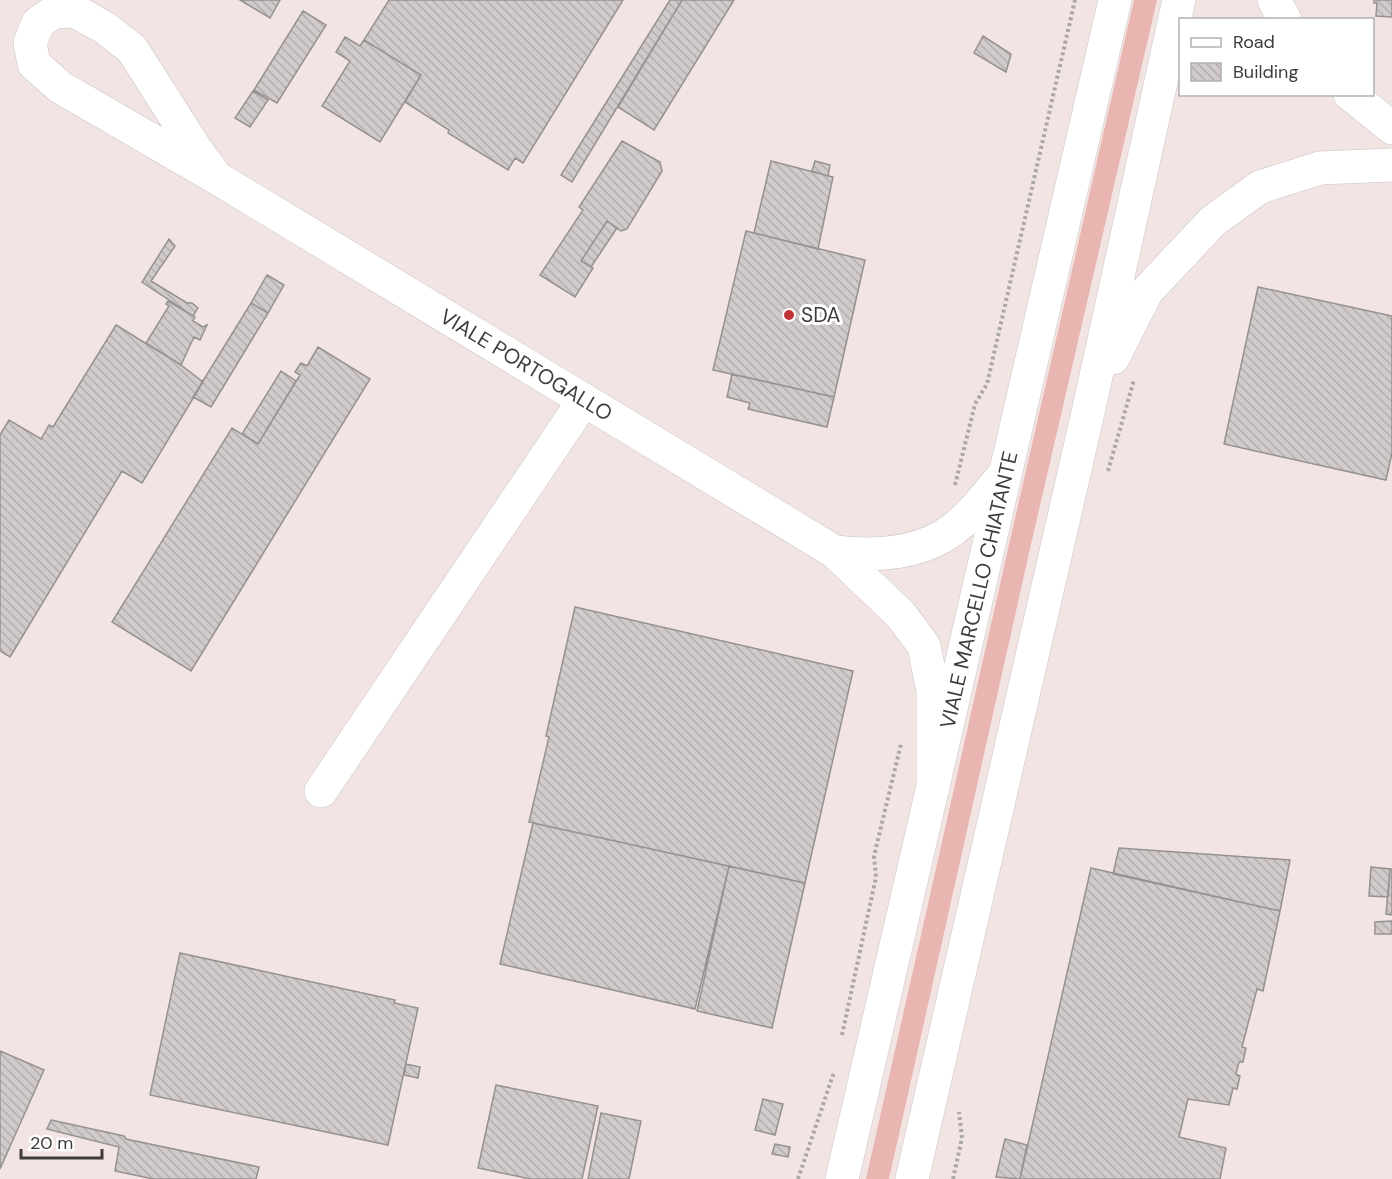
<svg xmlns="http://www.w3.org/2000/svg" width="1392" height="1179" font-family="'DM Sans',sans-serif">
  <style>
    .built { fill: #f2e4e3; fill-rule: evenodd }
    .grass { fill: #e9b5b1 }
    .building { fill: url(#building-back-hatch); stroke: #969191; stroke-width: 1.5 }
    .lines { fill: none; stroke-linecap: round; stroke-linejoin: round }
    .minor-casing { stroke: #cbc6c5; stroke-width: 34 }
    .path { stroke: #aaa7a6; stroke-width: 4; stroke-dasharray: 3 3; stroke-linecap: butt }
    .minor { stroke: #fff; stroke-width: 33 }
    .poi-dot { fill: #c13236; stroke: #fff; stroke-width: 2 }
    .labels { text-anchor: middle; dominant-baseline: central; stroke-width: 6; stroke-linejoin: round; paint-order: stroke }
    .poi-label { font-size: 21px; fill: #3d3c3b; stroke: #fff; text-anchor: start }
    .street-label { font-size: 21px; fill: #3d3c3b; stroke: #fff }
  </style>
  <defs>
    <pattern id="building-back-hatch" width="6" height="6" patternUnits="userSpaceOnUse" patternTransform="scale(1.5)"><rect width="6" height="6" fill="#d0cbca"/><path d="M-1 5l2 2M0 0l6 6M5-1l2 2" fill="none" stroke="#b4afae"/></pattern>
  </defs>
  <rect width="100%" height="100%" fill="#f7f2f2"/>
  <path class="built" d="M0 0H1392V1179H0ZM1180 20H1372V94H1180Z"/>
  <path class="grass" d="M1134 0H1157L1029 553 889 1179H866L1008 549Z"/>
  <path class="building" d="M240 0H280L270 18Z
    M389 0H623L523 163 515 158 508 170 448 133 449 130 405 102 421 75 364 40Z
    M670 0H682L572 182 561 175Z
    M682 0H734L654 130 618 107Z
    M1374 0H1392V17L1376 16 1377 3H1374Z
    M303 11 326 25 277 103 254 90Z
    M983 36 1011 54 1006 72 974 53Z
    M345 37 360 46 364 40 421 75 380 142 322 106 350 61 336 52Z
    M253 91 268 100 250 127 235 118Z
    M622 141 660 162 662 171 627 229 621 231 607 221 581 261 593 268 575 297 540 275 583 210 579 207Z
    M771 161 833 177 818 249 754 233Z
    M815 161 830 165 828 176 812 171Z
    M607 221 617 228 591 267 581 261Z
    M746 231 865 260 834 397 713 370Z
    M169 239 175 246 151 281 187 303H192L198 308 193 316 142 282Z
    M267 275 284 285 268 313 251 303Z
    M1258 287 1392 316V453L1386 480 1224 444Z
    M168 301 195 317 193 321 203 327 207 325 200 340 194 337 181 365 146 343 169 306 166 304Z
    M251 303 268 313 211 407 193 397Z
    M116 325 181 365 203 382 142 483 122 471 10 657 0 651V435L9 420 41 439 49 425 53 427Z
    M318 347 370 379 191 671 112 622 232 428 258 444 300 375 295 372 301 363 307 366Z
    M281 371 296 381 258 444 242 434Z
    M732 374 834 397 827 427 748 409 750 403 727 397Z
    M575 607 853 671 805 883 529 822 549 737 546 736Z
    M533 823 729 866 695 1009 500 964Z
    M1119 848 1290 860 1280 911 1113 874Z
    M729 866 805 883 772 1028 697 1011Z
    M1371 867 1390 869 1388 897 1369 896Z
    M1091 868 1280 911 1263 991 1257 989 1242 1047 1246 1048 1243 1062H1239L1236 1074 1240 1076 1237 1089 1233 1088 1229 1105 1188 1099 1179 1137 1226 1148 1220 1179H1020Z
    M1390 869H1392V915L1386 914Z
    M1392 921V934H1375V922Z
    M180 953 395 1000 394 1003 418 1008 388 1145 150 1095Z
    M0 1051 44 1070 0 1169Z
    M406 1064 420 1067 418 1078 404 1075Z
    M496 1085 598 1106 582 1179H530L478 1168Z
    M763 1099 783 1104 775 1135 755 1130Z
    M601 1113 641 1121 629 1179H588Z
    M51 1120 124 1136 126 1139 259 1167 256 1179H153L115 1171 119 1147 47 1129Z
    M1005 1139 1027 1145 1020 1179 996 1177Z
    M775 1144 790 1147 788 1157 772 1154Z"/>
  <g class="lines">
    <g class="minor-casing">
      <path id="minor" d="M1274 0 1285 20
        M1350 94 1392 128
        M217 178 197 151 132 49 105 28 75 11 54 12 38 23 30 43 34 64 60 87 217 178 835 552 901 615 924 646 933 691V789
        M1113 358 1147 291 1213 221 1260 187 1320 168 1392 165
        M835 552C878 557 928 554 962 522 977 509 989 492 1002 477
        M321 791 584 400
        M842 1179 1115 0
        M912 1179 1089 408 1179 0"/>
    </g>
    <path class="path" d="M1108 471 1134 380
      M955 485 975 404 987 384 1075 0
      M842 1035 876 877 874 856 901 744
      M798 1179 834 1072
      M953 1179 962 1138 959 1112"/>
    <use href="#minor" class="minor"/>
  </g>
  <circle class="poi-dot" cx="789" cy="315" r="6"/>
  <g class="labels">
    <g class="poi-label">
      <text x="801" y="315">SDA</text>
    </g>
    <g class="street-label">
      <text transform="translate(526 365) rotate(31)">VIALE PORTOGALLO</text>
      <text transform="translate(979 590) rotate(-77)">VIALE MARCELLO CHIATANTE</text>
    </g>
  </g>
  <rect x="1179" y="18" width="195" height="78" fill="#ffffff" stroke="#b1b1b1" stroke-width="1.5"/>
  <rect x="1191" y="38" width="30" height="9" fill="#ffffff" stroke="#b1b1b1" stroke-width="1.5"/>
  <text x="1233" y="48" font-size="18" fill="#3d3c3b">Road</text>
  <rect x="1191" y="63" width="30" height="18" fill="url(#building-back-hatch)" stroke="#b1b1b1" stroke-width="1.5"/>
  <text x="1233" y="78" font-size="18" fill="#3d3c3b">Building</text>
  <path d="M21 1149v9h81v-9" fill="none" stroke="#3d3c3b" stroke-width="3"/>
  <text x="30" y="1149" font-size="18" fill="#3d3c3b" stroke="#ffffff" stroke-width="4.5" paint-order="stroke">20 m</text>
</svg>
